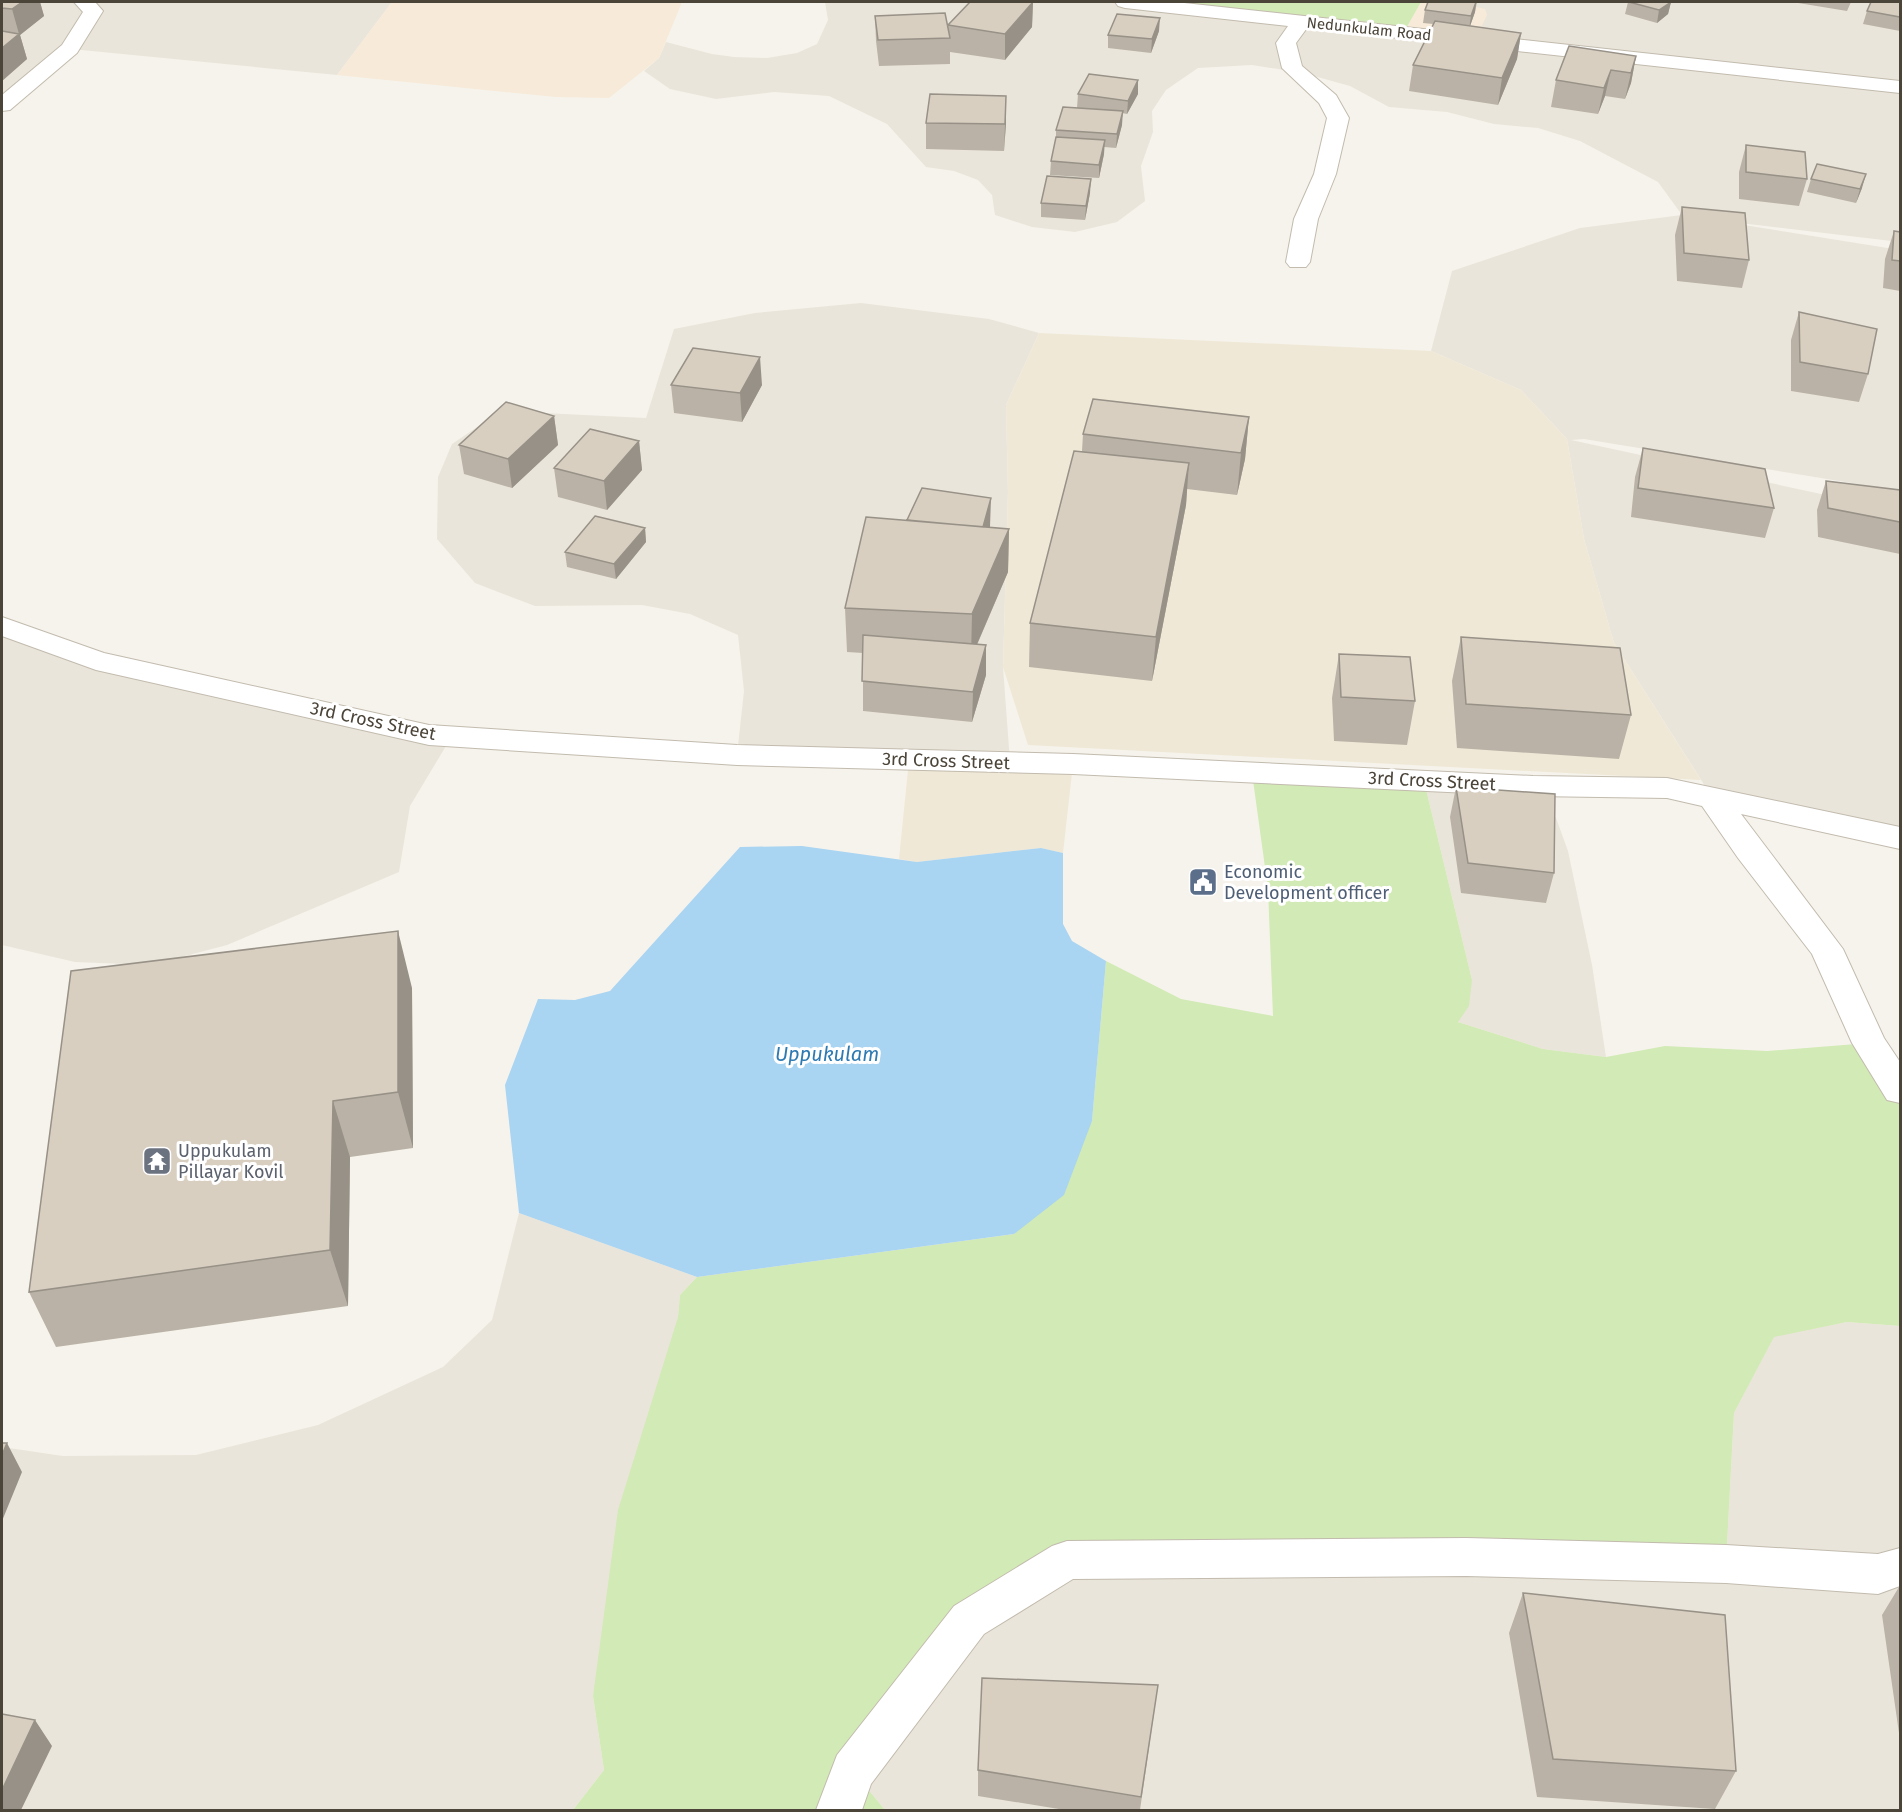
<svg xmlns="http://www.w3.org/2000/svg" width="1902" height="1812" font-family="'Fira Sans',sans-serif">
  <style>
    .residential { fill: #eae5da }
    .commercial { fill: #f7ead8 }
    .education { fill: #efe8d6 }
    .green { fill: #d2eab5 }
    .water { fill: #a9d4f2 }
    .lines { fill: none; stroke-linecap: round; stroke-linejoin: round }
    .street-casing { stroke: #c2bbae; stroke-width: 2 }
    .street { fill: #fff; fill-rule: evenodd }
    .wall { fill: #bab2a6 }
    .shaded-wall { fill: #979187 }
    .building { fill: #d8cfc1; stroke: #979187; stroke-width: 1.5 }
    .labels { text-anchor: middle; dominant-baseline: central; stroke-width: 6; stroke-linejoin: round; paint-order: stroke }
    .far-street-label { font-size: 15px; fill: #4b4439; stroke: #fff }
    .street-label { font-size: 18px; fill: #4b4439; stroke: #fff }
    .service-label { font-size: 18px; fill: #4e5e75; stroke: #fff; text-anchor: start }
    .worship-label { font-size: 18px; fill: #5b616d; stroke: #fff; text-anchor: start }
    .water-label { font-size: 20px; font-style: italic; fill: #2e7ab2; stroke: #fff }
  </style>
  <rect width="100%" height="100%" fill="#f6f3ec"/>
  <path class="residential" d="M2 2H392L337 75 71 49 2 105Z
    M825 2H1125L1475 40 1451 2H1900V242L1706 219 1900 250V491L1584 439 1571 440 1900 511V838L1712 797 1614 643 1584 539 1567 439 1521 390 1431 351 1452 271 1580 228 1682 215 1658 182 1580 141 1538 128 1494 124 1447 112 1389 107 1350 86 1303 73 1252 65 1198 68 1166 90 1152 111 1153 132 1141 166 1145 201 1117 222 1075 232 1032 227 995 215 992 195 978 180 954 171 926 167 887 124 829 96 774 92 716 99 670 89 644 71 659 58 666 42 712 54 734 57 767 58 797 53 817 44 828 20Z
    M861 303 989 319 1039 333 1006 405 1008 491 1003 667 1010 762 737 755 744 691 738 635 690 614 642 605 535 606 475 583 437 539 438 477 452 444 501 411 646 418 674 329 755 313Z
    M2 626 96 661 452 736 410 806 399 872 227 945 151 965 75 962 2 945Z
    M1424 781 1533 786 1556 818 1568 851 1592 965 1606 1057 1543 1049 1458 1022 1472 980Z
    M519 1213 697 1277 680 1295 678 1317 593 1696 604 1770 573 1810H2V1447L63 1456 196 1455 318 1425 443 1367 492 1320Z
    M1847 1322 1900 1326V1810H885L853 1771 969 1620 1067 1560 1726 1564 1734 1413 1774 1336Z"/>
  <path class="commercial" d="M392 2H682L659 58 609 98 556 97 337 75Z
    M1421 2H1455L1485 9 1487 15 1475 40 1404 32Z"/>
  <path class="education" d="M1039 333 1431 351 1521 390 1567 439 1584 539 1614 643 1701 780 1028 745 1003 667 1008 491 1006 405Z
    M909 760 1073 764 1063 853 1041 848 917 862 899 859Z"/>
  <path class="green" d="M1125 2H1421L1404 32Z
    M1252 773 1424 781 1472 980 1469 1006 1458 1022 1543 1049 1606 1057 1665 1046 1767 1051 1869 1043 1900 1090V1326L1847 1322 1774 1337 1734 1413 1726 1564 1067 1560 969 1620 853 1771 885 1810H573L604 1770 593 1696 618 1510 678 1317 680 1295 697 1277 1014 1234 1092 1121 1106 961 1181 999 1273 1016 1268 889Z"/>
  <path class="water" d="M802 846 917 862 1041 848 1063 853V924L1072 941 1106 961 1092 1121 1064 1195 1014 1234 697 1277 519 1213 505 1085 538 999 575 1000 610 991 740 847Z"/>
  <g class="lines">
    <g class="street-casing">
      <path id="street" d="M74 2H95L103 11 77 53 10 110 2 111V95L62 45 83 12Z
        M1115 2H1175L1900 81V93L1307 28 1296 43 1302 66 1336 95 1349 118 1336 174 1318 219 1310 262 1306 267H1290L1286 262 1294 219 1314 174 1327 118 1319 103 1282 68 1276 43 1288 26 1125 8 1118 6Z
        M2 617 104 653 429 725 737 745 1073 754 1533 776 1667 778 1900 827V849L1741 814 1843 949 1884 1038 1900 1062V1103L1887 1100 1852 1043 1812 954 1738 858 1702 806 1667 798 1533 796 1073 774 737 765 429 745 96 670 2 636Z
        M1466 1538 1726 1545 1878 1554 1900 1548V1586L1878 1594 1726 1583 1466 1576 1073 1579 984 1634 871 1784 862 1810H816L837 1755 954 1606 1052 1546 1067 1541Z"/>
    </g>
    <use href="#street" class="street"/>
  </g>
  <path class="wall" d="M2 2H40L44 16 20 35 27 59 2 81Z
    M1033 2 1032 27 1005 60 950 52V64L879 66 876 41 875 16 948 25Z
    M1428 2H1483L1481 3 1477 2 1475 12 1470 26 1521 33 1517 59 1498 105 1409 91 1413 65 1433 24 1423 23 1425 10Z
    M1628 2H1671L1668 14 1657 23 1625 14Z
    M1792 2H1851L1847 11Z
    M1900 2V31L1863 24 1867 11Z
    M1159 31 1151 53 1108 48V35Z
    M1636 56 1631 83 1625 99 1605 96 1598 114 1551 107 1556 80Z
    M1078 94H1138L1127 114 1122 113V125L1116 148 1104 147V154L1099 178 1050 175 1051 161 1056 139V130L1086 109 1077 108Z
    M926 123H1006L1004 151 926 149Z
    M1746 145 1807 179 1799 206 1739 199V172Z
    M1811 179 1862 188 1856 203 1807 192Z
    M1090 193 1085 220 1041 217V203Z
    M1682 207 1749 260 1742 288 1677 281 1675 235Z
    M1894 231 1900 232V291L1883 288 1885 259Z
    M1799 312 1868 374 1859 402 1791 391V340Z
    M671 385H762L742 422 674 413Z
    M554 416 558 445 512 488 464 474 459 445Z
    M1249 417 1245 459 1237 495 1187 489 1186 505 1152 681 1029 667 1030 623 1082 451 1083 434Z
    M639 441 642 470 607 510 558 497 554 468Z
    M1643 448 1774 508 1765 538 1631 517 1635 477Z
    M1826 481 1900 490V554L1818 537 1817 510Z
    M645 528 646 542 616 579 567 567 565 552Z
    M990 528 1009 529 1008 572 977 645 986 675 972 722 863 711V653L847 652 845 608Z
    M1461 637 1631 715 1619 759 1457 748 1452 681Z
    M1339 654 1415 701 1407 745 1334 741 1332 698Z
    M1456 787 1554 873 1546 903 1461 893 1450 817Z
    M412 988 413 1148 350 1157 348 1306 56 1347 29 1292Z
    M1899 1587 1900 1588V1740L1882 1615Z
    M1523 1593 1736 1771 1715 1809 1537 1797 1509 1633Z
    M1158 1685 1140 1810H1065L978 1796V1770Z"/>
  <path class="shaded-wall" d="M22 2H40L44 16 20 35 27 59 2 81V48L19 34 12 9Z
    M1033 2 1032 27 1005 60V34Z
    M1476 2 1475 12 1469 29 1471 16Z
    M1671 2 1668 14 1657 23 1659 10Z
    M1160 18 1159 31 1151 53 1152 39Z
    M1521 33 1517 59 1498 105 1502 78Z
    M1636 56 1631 83 1625 99 1631 73Z
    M1611 70 1605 96 1598 114 1604 88Z
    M1138 80V94L1127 114 1128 101Z
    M1006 96V123L1004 151 1005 124Z
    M1123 111 1122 125 1116 148 1117 134Z
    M1105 140 1104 154 1099 178V165Z
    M1866 174 1862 188 1856 203 1860 189Z
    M1091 179 1090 193 1085 220 1086 206Z
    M760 357 762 385 742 422 740 393Z
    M554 416 558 445 512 488 508 459Z
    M1249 417 1245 459 1237 495 1241 453Z
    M639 441 642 470 607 510 604 481Z
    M1189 463 1186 505 1152 681 1156 637Z
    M991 498 990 527 982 531Z
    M645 528 646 542 616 579 614 564Z
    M1009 529 1008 572 971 658 972 614Z
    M986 645V675L972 722 973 692Z
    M398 931 412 988 413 1148 398 1092Z
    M333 1101 350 1157 348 1306 330 1250Z
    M7 1443 22 1472 2 1521V1455Z
    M35 1720 52 1746 21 1810H2V1790Z"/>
  <path class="building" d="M2 2H22L12 9 2 8Z
    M970 2H1033L1005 34 948 25Z
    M1428 2H1476L1471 16 1425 10Z
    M1629 2H1671L1659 10Z
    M1871 2H1900V17L1867 11Z
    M945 13 950 38 878 40 875 16Z
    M1117 14 1160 18 1152 39 1108 35Z
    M1435 21 1521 33 1502 78 1413 65Z
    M2 31 19 34 2 48Z
    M1569 46 1636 56 1631 73 1611 70 1604 88 1556 80Z
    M1089 74 1138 80 1128 101 1078 94Z
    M930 94 1006 96 1005 124 926 123Z
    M1063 107 1123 111 1117 134 1056 130Z
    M1056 137 1105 140 1099 165 1051 161Z
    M1746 145 1805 152 1807 179 1746 172Z
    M1817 164 1866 174 1860 189 1811 179Z
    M1047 176 1091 179 1086 206 1041 203Z
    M1682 207 1745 213 1749 260 1684 253Z
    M1894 231 1900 232V261L1892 260Z
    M1799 312 1877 329 1868 374 1800 362Z
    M693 348 760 357 740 393 671 385Z
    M1093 399 1249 417 1241 453 1083 434Z
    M506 402 554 416 508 459 459 445Z
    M590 429 639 441 604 481 554 468Z
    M1643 448 1765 469 1774 508 1638 488Z
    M1074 451 1189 463 1156 637 1030 623Z
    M1826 481 1900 490V522L1828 508Z
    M922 488 991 498 983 527 907 520Z
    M595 516 645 528 614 564 565 552Z
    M866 517 1009 529 972 614 845 608Z
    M863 635 986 645 973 692 862 681Z
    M1461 637 1620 648 1631 715 1466 704Z
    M1339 654 1410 657 1415 701 1341 697Z
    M1456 787 1555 794 1554 873 1468 863Z
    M398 931V1092L333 1101 330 1250 29 1292 71 971Z
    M2 1443H7L2 1455Z
    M1523 1593 1725 1615 1736 1771 1553 1759Z
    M982 1678 1158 1685 1141 1797 978 1770Z
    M2 1714 35 1720 2 1790Z"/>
  <defs>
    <g id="civic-square" transform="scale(1.5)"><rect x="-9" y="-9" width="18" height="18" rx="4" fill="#5c6f8a" stroke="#fff"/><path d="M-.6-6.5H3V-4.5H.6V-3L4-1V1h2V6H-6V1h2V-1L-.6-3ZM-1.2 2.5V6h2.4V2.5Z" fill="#fff"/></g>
    <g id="temple-square" transform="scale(1.5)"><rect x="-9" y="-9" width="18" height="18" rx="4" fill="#6b7280" stroke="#fff"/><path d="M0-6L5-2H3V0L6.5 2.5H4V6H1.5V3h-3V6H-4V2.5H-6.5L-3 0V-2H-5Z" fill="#fff"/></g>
  </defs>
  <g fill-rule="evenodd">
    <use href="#civic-square" x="1203" y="882"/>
    <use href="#temple-square" x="157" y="1161"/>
  </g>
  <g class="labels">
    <g class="far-street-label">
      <text transform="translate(1369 29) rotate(6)">Nedunkulam Road</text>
    </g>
    <g class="street-label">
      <text transform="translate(373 721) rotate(12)">3rd Cross Street</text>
      <text transform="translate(946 761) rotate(2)">3rd Cross Street</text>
      <text transform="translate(1432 781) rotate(3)">3rd Cross Street</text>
    </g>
    <g class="service-label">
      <text x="1224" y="872">Economic<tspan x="1224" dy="21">Development officer</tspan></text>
    </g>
    <g class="worship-label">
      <text x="178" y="1151">Uppukulam<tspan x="178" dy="21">Pillayar Kovil</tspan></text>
    </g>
    <g class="water-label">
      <text x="827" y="1054">Uppukulam</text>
    </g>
  </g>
  <rect width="1902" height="1812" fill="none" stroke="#4b4439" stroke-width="6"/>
</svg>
